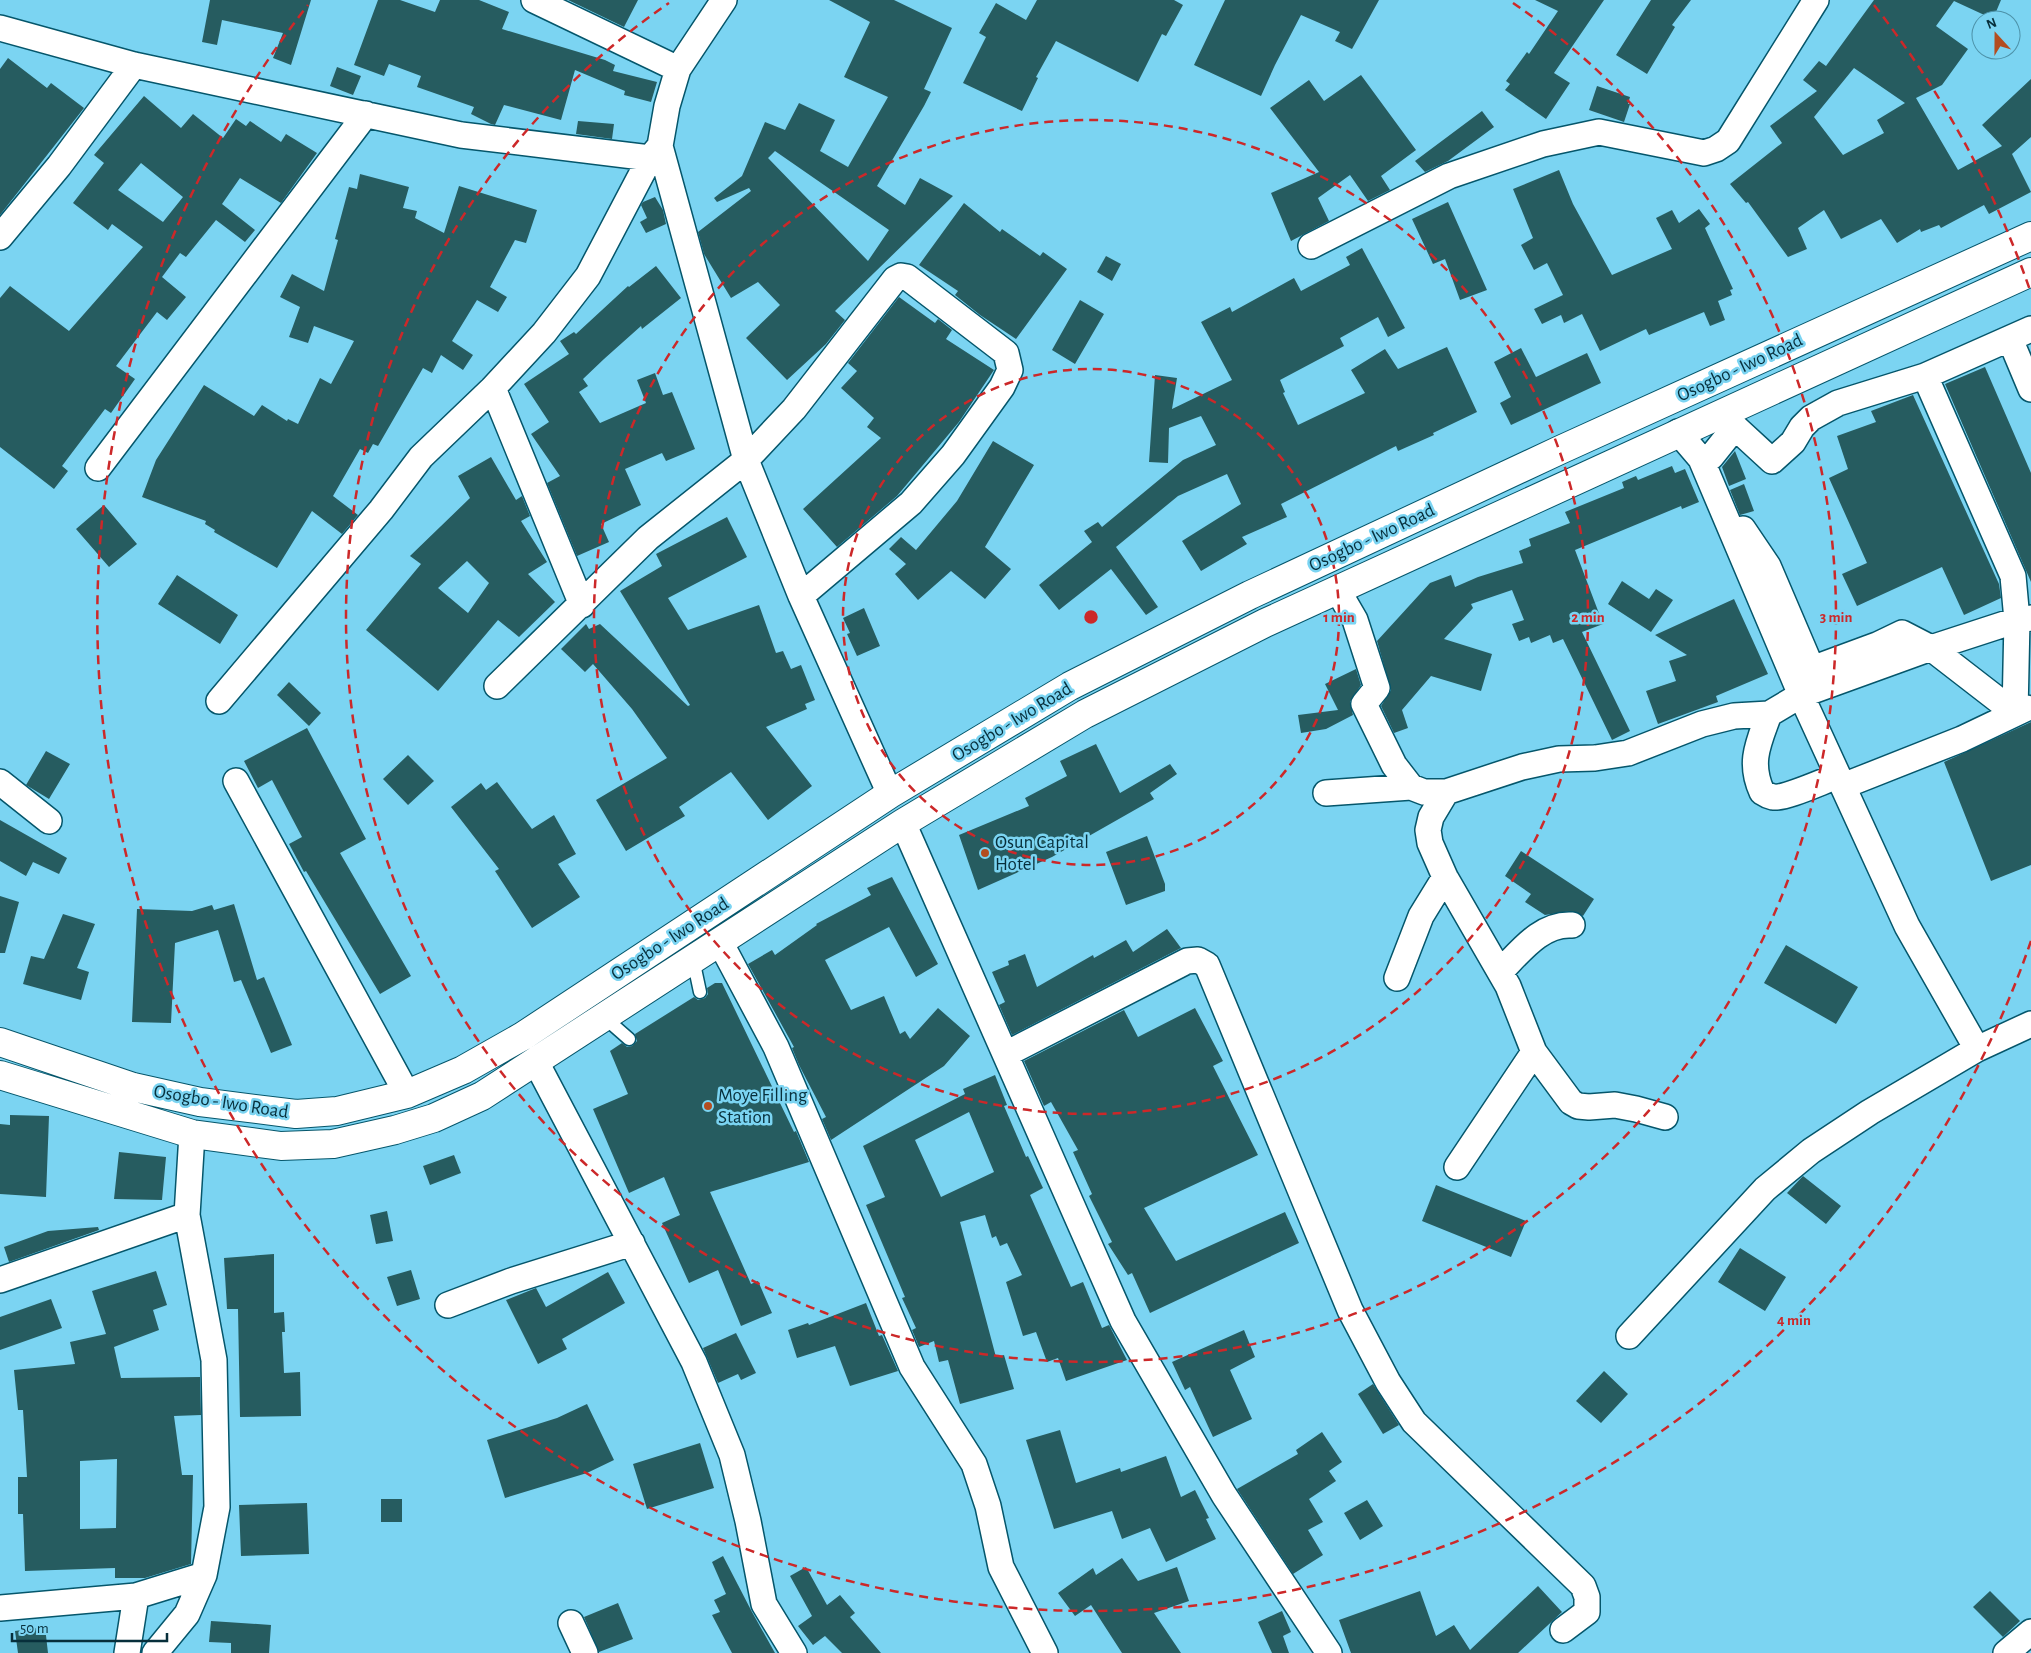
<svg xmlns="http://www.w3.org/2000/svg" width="2031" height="1653" font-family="'Alegreya Sans',sans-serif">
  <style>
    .building { fill: #265c60; fill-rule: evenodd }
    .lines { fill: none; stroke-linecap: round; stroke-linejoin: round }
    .lane-casing { stroke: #05566b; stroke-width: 15 }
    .street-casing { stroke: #05566b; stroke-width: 28 }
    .primary-casing { stroke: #05566b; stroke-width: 30 }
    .lane { stroke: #fff; stroke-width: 12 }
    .street { stroke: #fff; stroke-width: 25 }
    .primary { stroke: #fff; stroke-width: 28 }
    .ring { fill: none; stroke: #cc2829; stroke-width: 2.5; stroke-dasharray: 9 6 }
    .poi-dot { fill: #b34d20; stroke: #7bd4f2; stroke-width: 2 }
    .labels { text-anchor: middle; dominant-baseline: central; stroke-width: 5; stroke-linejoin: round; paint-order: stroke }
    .street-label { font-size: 19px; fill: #072f3b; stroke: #7bd4f2 }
    .poi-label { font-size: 19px; fill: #072f3b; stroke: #7bd4f2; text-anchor: start }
    .centre { fill: #cc2829; stroke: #7bd4f2; stroke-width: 2.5 }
    .ring-label { font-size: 15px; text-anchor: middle; font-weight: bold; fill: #cc2829; stroke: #7bd4f2; stroke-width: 5; stroke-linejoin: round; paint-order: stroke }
  </style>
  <rect width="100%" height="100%" fill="#7bd4f2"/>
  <path class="building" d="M210 0H311L291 65 273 58 283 33 222 20 217 45 202 42Z
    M378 0H400L435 12 440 0H479L509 12 502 29 605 60 615 65 613 71 657 82 651 102 624 95 625 91 575 70 561 120 504 105 495 125 491 124 471 114 474 107 417 87 421 76 389 64 384 76 354 65Z
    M568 0H638L624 27Z
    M829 0H894L952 28 924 89 931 92 924 106 877 186 905 205 920 178 953 196 835 311 845 320 826 344 787 380 746 338 780 305 758 282 731 298 704 254 698 232 751 191 749 188 717 202 714 198 742 176 765 122 785 130 799 103 835 120 820 151 848 167 888 97 844 77 870 22ZM775 151 889 230 868 261 768 158Z
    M1037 0H1174L1183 5 1166 36 1162 34 1138 82 1056 41 1036 77 1038 78 1022 111 963 83 986 37 979 33 996 3 1026 20Z
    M1225 0H1379L1352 49 1335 41 1340 32 1301 15 1275 65 1261 96 1194 65Z
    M1535 0H1604L1554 73 1570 83 1546 119 1505 90 1510 84 1506 81 1527 52 1529 54 1558 11Z
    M1651 0H1691L1672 25 1675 27 1647 74 1616 55Z
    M1874 0H2001L1993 19 1954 1 1936 26 1968 49 1942 85 1916 98 1958 170 2002 146 1982 125 2031 79V137L2012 154 2031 192 1989 214 1984 205 1941 228 1939 225 1921 232 1920 229 1897 243 1881 219 1841 239 1824 210 1798 228 1807 249 1788 257 1748 202 1746 203 1730 184 1782 143 1770 126 1817 91 1803 80 1819 61 1826 66ZM1854 68 1905 103 1877 120 1884 133 1843 155 1814 117Z
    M8 58 47 88 51 83 84 108 0 215V69Z
    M337 67 361 76 353 95 330 86Z
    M1361 75 1416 150 1381 176 1390 190 1368 201 1350 175 1318 198 1329 221 1291 241 1271 193 1319 172 1270 108 1309 80 1324 101Z
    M1597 86 1630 97 1628 104H1630L1624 122 1589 110Z
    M144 96 181 128 193 114 223 138 236 119 246 126 250 121 281 142 286 134 317 153 281 203 240 178 222 204 255 230 245 242 216 220 186 257 180 253 162 277 186 297 167 320 157 312 116 366 135 379 111 413 105 409 62 466 68 471 54 489 0 447V298L10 286 69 331 143 247 112 224 108 230 73 203 104 163 94 155ZM141 163 183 197 163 222 118 190Z
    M1482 111 1494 127 1448 161 1425 172 1415 161Z
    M578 121 614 124 612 139 576 134Z
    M1559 170 1573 204 1612 275 1672 249 1656 218 1672 210 1679 223 1699 209 1710 224 1705 228 1733 289 1730 290 1732 295 1718 301 1725 320 1710 326 1704 312 1649 335 1646 329 1600 351 1582 314 1564 323 1561 315 1542 324 1534 309 1563 295 1547 263 1534 270 1521 245 1533 238 1513 189Z
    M360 174 409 187 403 208 417 211 415 218 444 233 459 186 537 210 526 243 515 240 490 287 507 297 498 312 477 300 452 341 473 355 463 370 441 355 432 373 423 368 378 446 373 444 368 453 360 449 333 496 358 515 342 534 312 511 277 568 214 532 215 530 205 524 206 521 142 497 156 460 204 385 254 416 262 405 287 421 288 419 298 424 320 378 331 384 354 341 314 326 308 343 289 337 300 307 280 297 292 274 324 291 338 240 335 239 349 187 357 189Z
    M655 197 663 210 666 224 646 233 640 222 647 218 641 205 643 202Z
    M1448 202 1487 290 1460 300 1445 259 1433 264 1412 219Z
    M964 203 1000 232 1002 229 1040 256 1043 252 1067 269 1016 339 980 315 955 295 958 291 919 265Z
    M1362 248 1405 328 1388 337 1378 317 1340 338 1344 346 1280 380 1285 392 1283 393 1298 425 1365 393 1351 370 1385 349 1398 369 1447 347 1477 412 1433 433 1434 435 1398 451 1396 446 1281 504 1287 517 1242 537 1247 544 1201 571 1182 541 1241 504 1227 474 1178 496 1116 547 1158 607 1146 615 1111 569 1059 610 1039 585 1092 542 1084 531 1098 522 1102 527 1183 460 1216 445 1201 416 1169 428 1168 463 1149 462 1155 375 1177 378 1172 409 1232 380 1201 322 1230 307 1232 312 1294 278 1301 291 1350 265 1346 257Z
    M1106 256 1121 264 1112 281 1097 272Z
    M656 266 681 298 642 329 641 326 604 359 583 379 588 386 579 392 600 423 646 403 637 380 655 373 663 395 672 392 695 449 666 461 662 453 625 469 641 505 601 524 609 542 577 556 547 483 560 476 531 434 549 422 524 384 569 354 560 341 574 332 576 334 628 286 629 287Z
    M899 297 935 323 938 319 952 330 946 339 994 370 959 422 897 496 837 547 803 509 881 438 867 427 874 418 841 388 857 371 848 363Z
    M1080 300 1104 314 1075 364 1052 350Z
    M1521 348 1536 377 1587 353 1601 383 1511 425 1500 403 1511 397 1494 362Z
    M1985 367 2031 473V582L1945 384Z
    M1913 395 1999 584 2001 598 1964 615 1942 567 1857 606 1842 574 1867 563 1829 478 1848 469 1837 436 1876 422 1871 411Z
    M993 441 1034 465 985 547 1011 569 985 599 951 571 918 600 895 574 906 564 889 549 901 537 916 550 957 501Z
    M1735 451 1746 479 1729 486 1722 467Z
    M491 457 516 500 522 496 530 516 521 521 547 562 528 574 555 602 519 637 498 620 438 691 366 630 421 564 410 556 470 498 458 476ZM467 561 489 583 468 613 438 588Z
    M1672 466 1675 473 1685 469 1699 502 1682 509 1681 506 1575 550 1603 624 1582 632 1630 731 1612 740 1563 639 1553 643 1550 635 1531 643 1529 637 1519 641 1512 624 1524 620 1512 590 1471 604 1473 608 1444 639 1492 654 1481 691 1431 676 1402 710 1408 728 1394 733 1381 706 1391 690 1377 641 1430 583 1451 575 1455 587 1478 577 1523 563 1519 551 1531 546 1529 539 1570 523 1565 512 1624 488 1622 482 1636 476 1638 480Z
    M1744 484 1754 511 1740 515 1730 490Z
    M104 505 137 544 109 567 76 529Z
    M727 517 747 557 668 598 688 630 759 605 776 653 783 651 791 669 801 665 815 700 805 704 807 709 766 727 812 786 768 820 731 772 679 807 685 816 626 851 596 800 667 758 632 709 593 664 585 672 561 649 586 624 589 629 600 624 688 706 690 705 620 591 662 566 656 554Z
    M177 575 238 615 220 644 158 604Z
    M1622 581 1649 599 1656 589 1673 600 1651 632 1608 604Z
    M1734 599 1768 674 1716 696 1718 702 1658 724 1646 691 1676 681 1669 661 1687 655 1655 635Z
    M864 608 880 646 857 656 847 634 850 633 843 618Z
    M1356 669 1361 685 1350 702 1353 715 1326 729 1301 733 1298 715 1338 710 1325 684Z
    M289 682 321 713 309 726 277 695Z
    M2031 722V865L1991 881 1944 762Z
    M307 728 366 839 340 853 411 976 380 994 306 871 304 872 289 844 302 837 272 780 258 788 244 761Z
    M1096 744 1120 793 1170 764 1177 774 1150 793 1154 799 1052 857 978 890 959 835 1029 806 1025 798 1067 776 1060 761Z
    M46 751 70 764 49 799 26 785Z
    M408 755 434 781 408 805 383 779Z
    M497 782 532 829 554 815 576 854 558 864 580 897 532 928 495 871 499 869 451 807 481 783 486 790Z
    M0 820 67 858 59 874 33 862 26 876 0 861Z
    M1147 836 1165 884V891L1126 905 1106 852Z
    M1521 851 1594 899 1583 916 1571 911 1545 915 1525 902 1531 894 1505 876Z
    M892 877 938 964 916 977 889 927 825 960 851 1010 884 996 900 1034 905 1031 910 1039 938 1008 970 1036 944 1066 831 1140 822 1119 826 1117 799 1065 792 1048 794 1047 748 964 772 950 775 955 817 925 816 924 871 895 867 888Z
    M0 896 19 902 5 953H0Z
    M234 904 257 980 264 977 292 1045 271 1053 241 980 234 982 218 930 175 943 171 1023 132 1022 137 909 192 911 212 905 214 910Z
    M63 914 95 924 77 968 89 972 81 1000 23 984 31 956 44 959Z
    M1167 929 1181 948 1012 1035 999 1005 1005 1002 992 972 1009 965 1008 961 1025 954 1037 987 1093 955 1094 958 1126 940 1133 952Z
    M1786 945 1858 987 1836 1024 1764 983Z
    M715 983H722L794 1132 796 1131 809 1162 710 1192 751 1284 758 1281 772 1313 741 1326 718 1270 689 1283 662 1223 680 1215 664 1177 629 1193 593 1109 628 1094 610 1051 622 1043 627 1047 632 1046 637 1041 635 1034 694 997 698 1000 705 998 708 994 707 988Z
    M1195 1008 1223 1061 1213 1066 1258 1155 1144 1208 1176 1261 1285 1212 1299 1243 1150 1313 1132 1273 1128 1275 1108 1244 1112 1242 1089 1196 1092 1194 1073 1152 1078 1150 1051 1102 1044 1106 1024 1061 1124 1010 1138 1037Z
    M995 1075 1007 1105 1004 1106 1026 1157 1028 1156 1043 1188 1030 1195 1071 1287 1083 1282 1102 1328 1109 1325 1127 1360 1066 1381 1058 1358 1047 1362 1036 1332 1023 1336 1006 1282 1022 1275 1007 1243 1000 1246 996 1236 992 1238 985 1215 960 1222 996 1357 1004 1355 1014 1389 960 1404 948 1360 939 1362 934 1341 919 1347 912 1330 916 1328 902 1298 905 1297 866 1205 885 1197 863 1146 965 1094 963 1089ZM969 1112 994 1172 941 1197 915 1140Z
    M10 1115 49 1116 46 1197 0 1194V1124L10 1125Z
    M119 1152 166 1157 162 1200 114 1199Z
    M454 1155 461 1173 430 1185 423 1166Z
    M1803 1176 1841 1206 1826 1224 1787 1193Z
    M1436 1185 1526 1221 1511 1257 1422 1221Z
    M387 1211 393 1241 376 1244 370 1215Z
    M98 1227 99 1230 9 1262 4 1247 48 1231Z
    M1740 1248 1786 1277 1765 1311 1718 1282Z
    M274 1254V1313L284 1312 285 1332H282L284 1373 300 1372 301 1416 240 1417 238 1309H227L224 1258Z
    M411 1270 420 1299 397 1306 387 1277Z
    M156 1271 167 1305 153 1310 159 1330 114 1347 121 1378 200 1377 201 1415 174 1416 182 1475H193L191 1564 145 1578H115V1568L25 1571 23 1514H18V1477H27L23 1410H18L14 1370 75 1364 70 1342 106 1334 92 1291ZM117 1459 116 1528 80 1529V1461Z
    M608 1272 625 1303 562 1339 567 1349 538 1364 506 1300 536 1288 546 1307Z
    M51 1299 62 1328 0 1350V1317Z
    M866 1303 879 1336 882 1335 898 1371 850 1386 835 1346 797 1358 788 1330 808 1323 809 1325Z
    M1244 1330 1255 1357 1230 1370 1252 1419 1213 1437 1190 1387 1185 1390 1172 1362Z
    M736 1333 756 1373 741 1380 738 1374 718 1383 703 1348Z
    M1604 1371 1628 1394 1601 1423 1576 1401Z
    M1373 1384 1399 1425 1383 1434 1358 1394Z
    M587 1404 614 1460 587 1473 505 1498 487 1440 557 1418Z
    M1060 1430 1076 1483 1120 1468 1121 1472 1166 1456 1181 1497 1195 1490 1209 1518 1206 1519 1216 1539 1166 1562 1150 1528 1122 1539 1112 1511 1054 1529 1026 1440Z
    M1322 1432 1342 1462 1329 1471 1336 1481 1309 1499 1323 1522 1308 1530 1323 1555 1293 1574 1237 1489 1298 1454 1296 1450Z
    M700 1443 714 1488 647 1509 633 1464Z
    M381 1499H402V1522H381Z
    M1367 1500 1383 1526 1360 1540 1344 1513Z
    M307 1503 309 1554 241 1556 239 1505Z
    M723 1556 752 1612 775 1653H732L712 1615 720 1612 714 1600 726 1594 712 1562Z
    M1122 1558 1138 1581 1177 1567 1189 1601 1154 1613 1181 1653H1122L1091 1605 1075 1616 1058 1593 1093 1568 1096 1575Z
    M806 1567 827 1605 840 1595 855 1613 850 1617 881 1653H842L825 1636 813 1645 798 1626 812 1616 790 1576Z
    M1538 1586 1562 1612 1518 1653H1351L1339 1620 1420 1591 1436 1636 1454 1625 1470 1650Z
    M1990 1591 2020 1621 2003 1637 1973 1607Z
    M618 1603 633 1639 599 1652 584 1617Z
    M1282 1611 1291 1632 1283 1636 1289 1653H1272L1258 1622Z
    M211 1621 271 1625 269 1653H231V1643L209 1642Z
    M45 1627 48 1653H18L15 1631Z"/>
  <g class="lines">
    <g class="lane-casing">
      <path id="lane" d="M693 959 700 992
        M604 1017 629 1039"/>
    </g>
    <g class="street-casing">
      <path id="street" d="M534 0 678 69
        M724 0 678 69 667 106 660 146 746 460 801 596 890 794
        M0 28 134 65 461 135 650 158 660 146
        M0 237 59 166 134 65
        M1311 246 1449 176 1543 144 1599 132 1704 153 1716 149 1728 141 1816 0
        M2010 339 2031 389
        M1925 376 2013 576 2017 620 2015 713
        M493 388 582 605
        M1678 432 1701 459 1801 695 1907 926 1977 1049
        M1711 457 1735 427 1772 461 1793 442 1802 427 1811 418 1838 403 1925 376 2031 329
        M98 468 366 114
        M1743 529 1768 566 1812 669 1877 645 1902 633 1931 648 2015 713
        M1337 589 1355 620 1377 688 1364 704 1394 765 1411 787 1424 792H1446L1522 767 1559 759 1595 758 1628 753 1702 724 1734 716 1769 714 1801 695 1931 648 2017 620 2031 618
        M497 686 648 538 746 460 794 409 895 279 901 276 907 277 1006 353 1010 370 1002 387 953 455 911 503 801 596
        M219 701 381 510 421 457 493 388 544 333 588 276 650 158
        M1769 714C1759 742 1748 762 1762 792 1765 794 1769 796 1773 797 1785 799 1823 781 1838 776
        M236 781 407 1094
        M0 782 49 821
        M1843 786 1962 739 2027 708
        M1446 792 1431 817 1428 830 1430 843 1445 877 1508 986 1534 1052 1571 1102 1578 1106 1589 1107 1615 1105 1636 1109 1665 1117
        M1326 793 1411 787
        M903 823 1123 1321 1224 1495 1329 1653
        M720 942 776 1047 912 1367 974 1464 988 1506 1001 1567 1045 1653
        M1500 972C1520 952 1541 923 1572 925
        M1397 978 1421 916 1445 877
        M1006 1054 1187 961 1198 960 1207 965 1350 1310 1388 1382 1414 1422 1583 1586 1587 1597V1612L1563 1630
        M536 1062 694 1362 732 1455 748 1521 764 1604 794 1653
        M1457 1167 1534 1052
        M0 1280 187 1215
        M448 1305 511 1281 632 1243
        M1629 1336 1765 1189 1811 1151 1870 1112 1977 1049 2031 1024
        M0 1608 136 1596 204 1575
        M571 1623 585 1653
        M127 1653 136 1596
        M155 1653 187 1614 204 1575 217 1507 214 1360 187 1215 192 1134
        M2006 1653 2031 1632"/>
    </g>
    <g class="primary-casing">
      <path id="primary" d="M0 1042 133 1087 200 1102 296 1114 337 1111 407 1094 463 1070 523 1036 890 794 1070 686 1250 595 1560 450 2031 236
        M0 1075 192 1134 281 1146 333 1144 395 1130 434 1118 482 1096 903 823 1085 714 1265 623 2031 272"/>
    </g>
    <use href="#lane" class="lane"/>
    <use href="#street" class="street"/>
    <use href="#primary" class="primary"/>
  </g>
  <g class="ring">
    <circle cx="1091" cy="617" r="248"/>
    <circle cx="1091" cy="617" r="497"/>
    <path d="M1513 3A745 745 0 1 1 669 3"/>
    <path d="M2031 941A994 994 0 1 1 308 5M1874 5A994 994 0 0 1 2031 293"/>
  </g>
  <g class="poi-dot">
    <circle cx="985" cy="853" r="5"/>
    <circle cx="708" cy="1106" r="5"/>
  </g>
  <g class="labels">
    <g class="street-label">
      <text transform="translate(1740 368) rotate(-25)">Osogbo - Iwo Road</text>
      <text transform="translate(1372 538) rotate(-25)">Osogbo - Iwo Road</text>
      <text transform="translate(1012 722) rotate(-31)">Osogbo - Iwo Road</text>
      <text transform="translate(670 939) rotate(-33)">Osogbo - Iwo Road</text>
      <text transform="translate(221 1102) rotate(9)">Osogbo - Iwo Road</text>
    </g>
    <g class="poi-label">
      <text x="995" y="842">Osun Capital<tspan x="995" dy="22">Hotel</tspan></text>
      <text x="718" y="1095">Moye Filling<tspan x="718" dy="22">Station</tspan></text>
    </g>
  </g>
  <circle cx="1091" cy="617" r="8" class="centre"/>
  <g class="ring-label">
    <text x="1339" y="622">1 min</text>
    <text x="1588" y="622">2 min</text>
    <text x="1836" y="622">3 min</text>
    <text x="1794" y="1325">4 min</text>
  </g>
  <g transform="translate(1996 35) rotate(339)"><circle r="24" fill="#7bd4f2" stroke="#4d92a9"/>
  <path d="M0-4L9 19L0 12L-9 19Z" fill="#b34d20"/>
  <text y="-8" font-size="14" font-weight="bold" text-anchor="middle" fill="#072f3b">N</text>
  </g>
  <path d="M12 1633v8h155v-8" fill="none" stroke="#072f3b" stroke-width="2.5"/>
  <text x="20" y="1633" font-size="15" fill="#072f3b" stroke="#7bd4f2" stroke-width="4" paint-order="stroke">50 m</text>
</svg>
